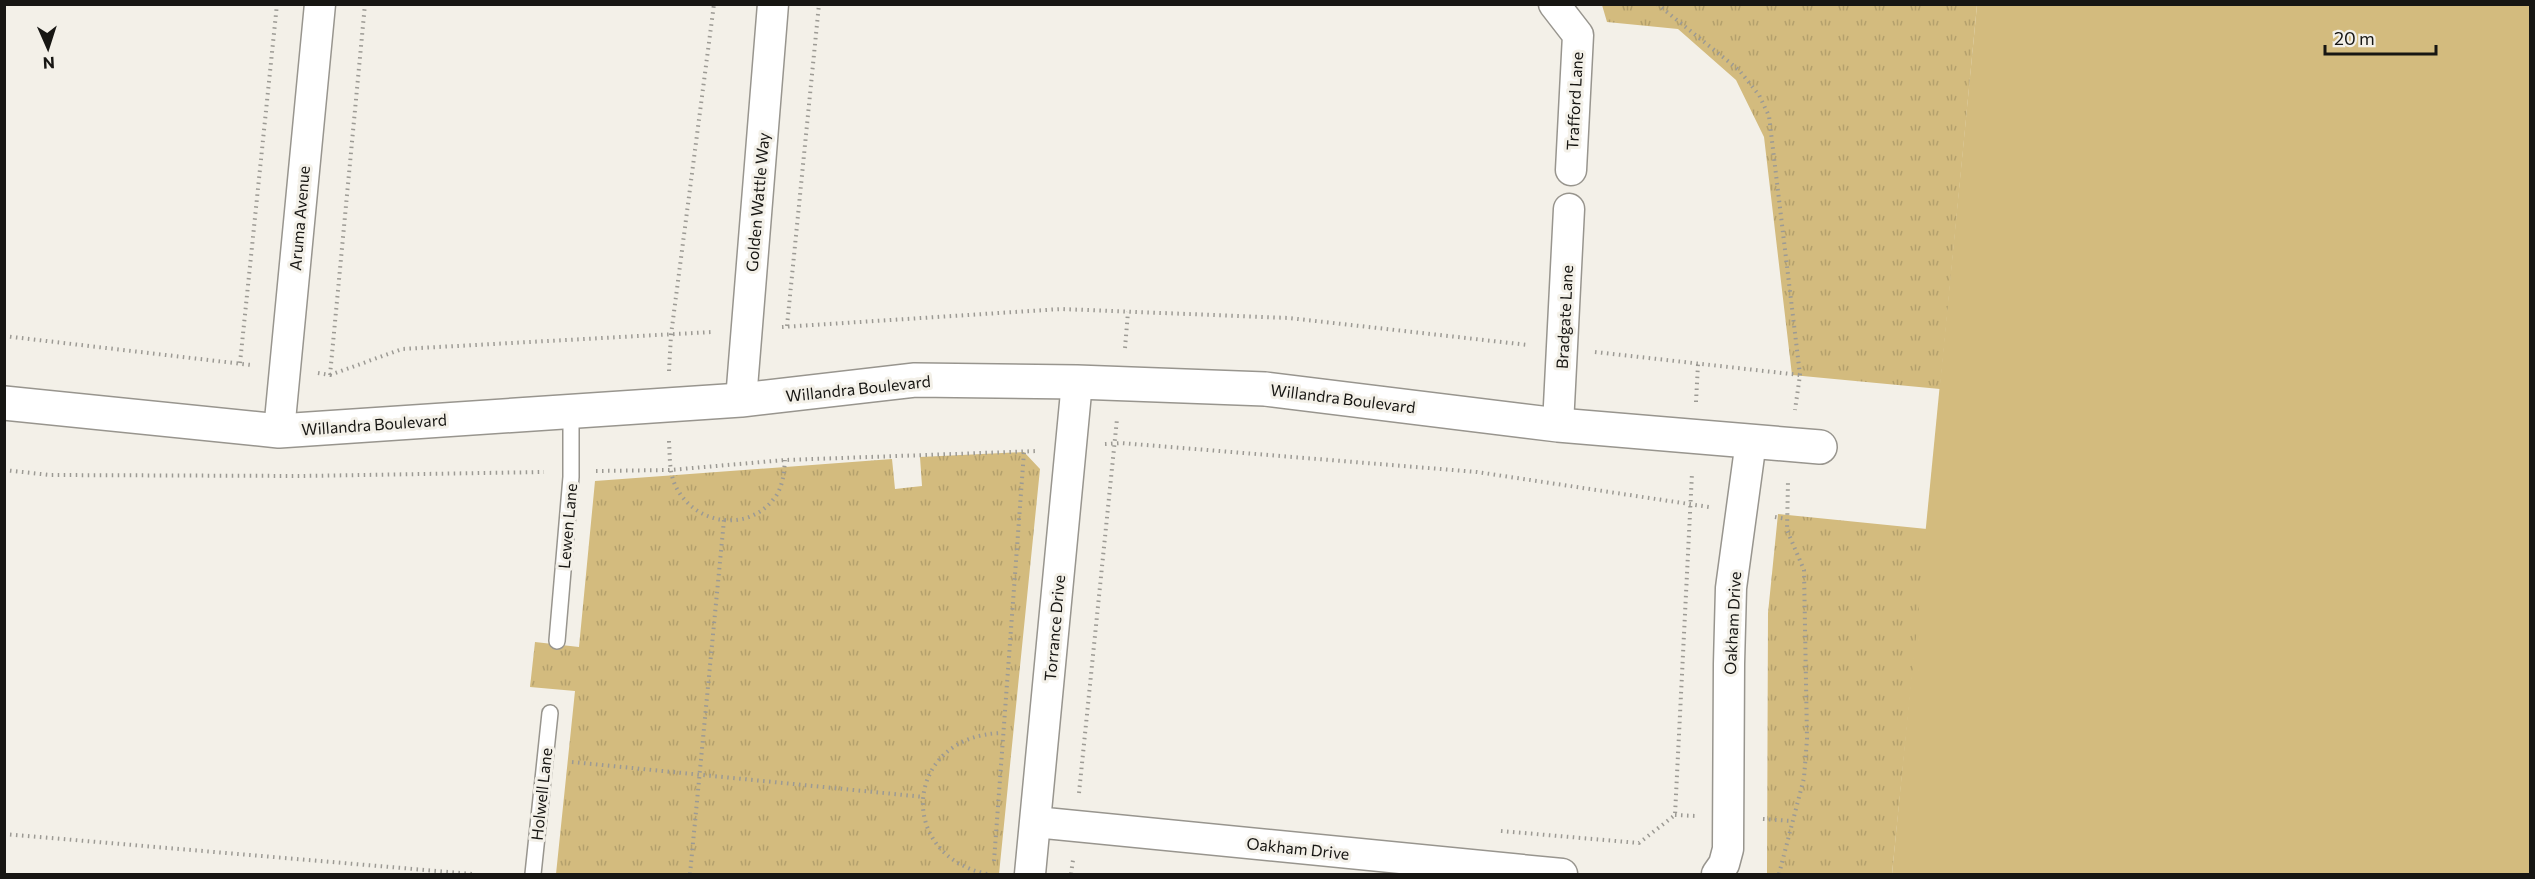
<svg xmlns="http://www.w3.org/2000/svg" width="2535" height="879" font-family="Commissioner,sans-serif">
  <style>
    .green { fill: #d3bb7e }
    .park { fill: url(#park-tufts) }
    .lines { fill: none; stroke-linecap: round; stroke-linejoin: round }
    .lane-casing { stroke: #98958e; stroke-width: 18 }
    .street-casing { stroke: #98958e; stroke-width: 33 }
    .secondary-casing { stroke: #98958e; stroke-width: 36 }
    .path { stroke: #9c9a94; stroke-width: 4; stroke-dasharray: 1.5 4.5; stroke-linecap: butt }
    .lane { stroke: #fff; stroke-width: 15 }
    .street { stroke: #fff; stroke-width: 30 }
    .secondary { stroke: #fff; stroke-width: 33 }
    .labels { text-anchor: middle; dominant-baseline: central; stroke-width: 6; stroke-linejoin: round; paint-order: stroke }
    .street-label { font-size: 16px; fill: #171613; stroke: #f3f0e8 }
  </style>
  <defs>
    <pattern id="park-tufts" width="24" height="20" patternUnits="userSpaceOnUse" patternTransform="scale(1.5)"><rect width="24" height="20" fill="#d3bb7e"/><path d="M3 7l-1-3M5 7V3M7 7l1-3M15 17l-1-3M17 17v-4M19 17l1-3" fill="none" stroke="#b4a06c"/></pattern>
  </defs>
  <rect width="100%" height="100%" fill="#f3f0e8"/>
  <path class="green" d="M1977 5H2530V874H1892Z"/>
  <path class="park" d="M1602 5H1977L1940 389 1792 375 1764 137 1736 80 1678 29 1607 22Z
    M1024 452 1040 469 999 874H556L575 691 530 687 535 642 579 647 595 481 892 459 895 489 922 486 920 457Z
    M1778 514 1927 529 1892 874H1767L1768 613Z"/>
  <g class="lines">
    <g class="lane-casing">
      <path id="lane" d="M557 641 571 477V411
        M533 874 550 713"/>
    </g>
    <g class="street-casing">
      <path id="street" d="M1554 4 1578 35 1571 170
        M741 400 773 4
        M1558 425 1569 209
        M279 431 320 4
        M1035 822 1562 874
        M1030 874 1077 382
        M1717 874 1724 864 1728 849 1729 664 1731 588 1751 441"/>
    </g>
    <g class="secondary-casing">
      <path id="secondary" d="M4 403 279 431 741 400 915 380 1077 382 1265 389 1558 425 1820 447"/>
    </g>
    <path class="path" d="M1657 4 1739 70 1759 95 1769 116 1800 375 1795 410
      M787 326 819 4
      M782 327 1061 309 1289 318 1528 345
      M4 336 251 365
      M1125 348 1128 312
      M1595 352 1800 375
      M240 363 277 4
      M669 371 671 335 714 4
      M318 373 330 375 365 4
      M330 375 402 349 712 332
      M1696 402 1698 364
      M669 441C670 457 669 473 676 487 696 526 750 533 776 496 783 485 784 473 785 460
      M1105 444 1121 443 1477 472 1709 507
      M4 470 50 475 302 476 544 472
      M596 471 670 470 785 460 1038 451
      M1775 517 1786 519
      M572 762 924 797
      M1079 793 1117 419
      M1675 815 1696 816
      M1763 819 1792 821
      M1501 831 1639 843 1675 815 1692 473
      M4 834 472 874
      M994 861 1024 452
      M690 874 724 520
      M987 874C894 854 905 735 1002 733
      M1071 874 1073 860
      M1779 874 1804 778 1807 739 1804 570 1787 530 1788 481"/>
    <use href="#lane" class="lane"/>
    <use href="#street" class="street"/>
    <use href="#secondary" class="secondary"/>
  </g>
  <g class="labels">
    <g class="street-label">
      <text transform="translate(1574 101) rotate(-87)">Trafford Lane</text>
      <text transform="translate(757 202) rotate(-85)">Golden Wattle Way</text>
      <text transform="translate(299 218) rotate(-85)">Aruma Avenue</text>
      <text transform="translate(1564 317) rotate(-87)">Bradgate Lane</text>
      <text transform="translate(858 388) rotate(-6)">Willandra Boulevard</text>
      <text transform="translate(1343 398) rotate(7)">Willandra Boulevard</text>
      <text transform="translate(374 424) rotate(-4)">Willandra Boulevard</text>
      <text transform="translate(567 526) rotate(-85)">Lewen Lane</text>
      <text transform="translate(1732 623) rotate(-87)">Oakham Drive</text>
      <text transform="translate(1054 628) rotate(-85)">Torrance Drive</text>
      <text transform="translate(541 794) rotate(-84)">Holwell Lane</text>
      <text transform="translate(1298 848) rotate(6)">Oakham Drive</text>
    </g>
  </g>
  <rect width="2535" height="879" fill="none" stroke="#171613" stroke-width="12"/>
  <g transform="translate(48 48) rotate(177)" stroke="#f3f0e8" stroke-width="4.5" paint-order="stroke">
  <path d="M0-4.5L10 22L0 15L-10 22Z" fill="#171613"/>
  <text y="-9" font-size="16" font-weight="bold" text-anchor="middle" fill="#171613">N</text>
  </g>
  <path d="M2325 45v9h111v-9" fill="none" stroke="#171613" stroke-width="3"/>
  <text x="2334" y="45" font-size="18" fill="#171613" stroke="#f3f0e8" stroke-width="4.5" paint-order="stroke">20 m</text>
</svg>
